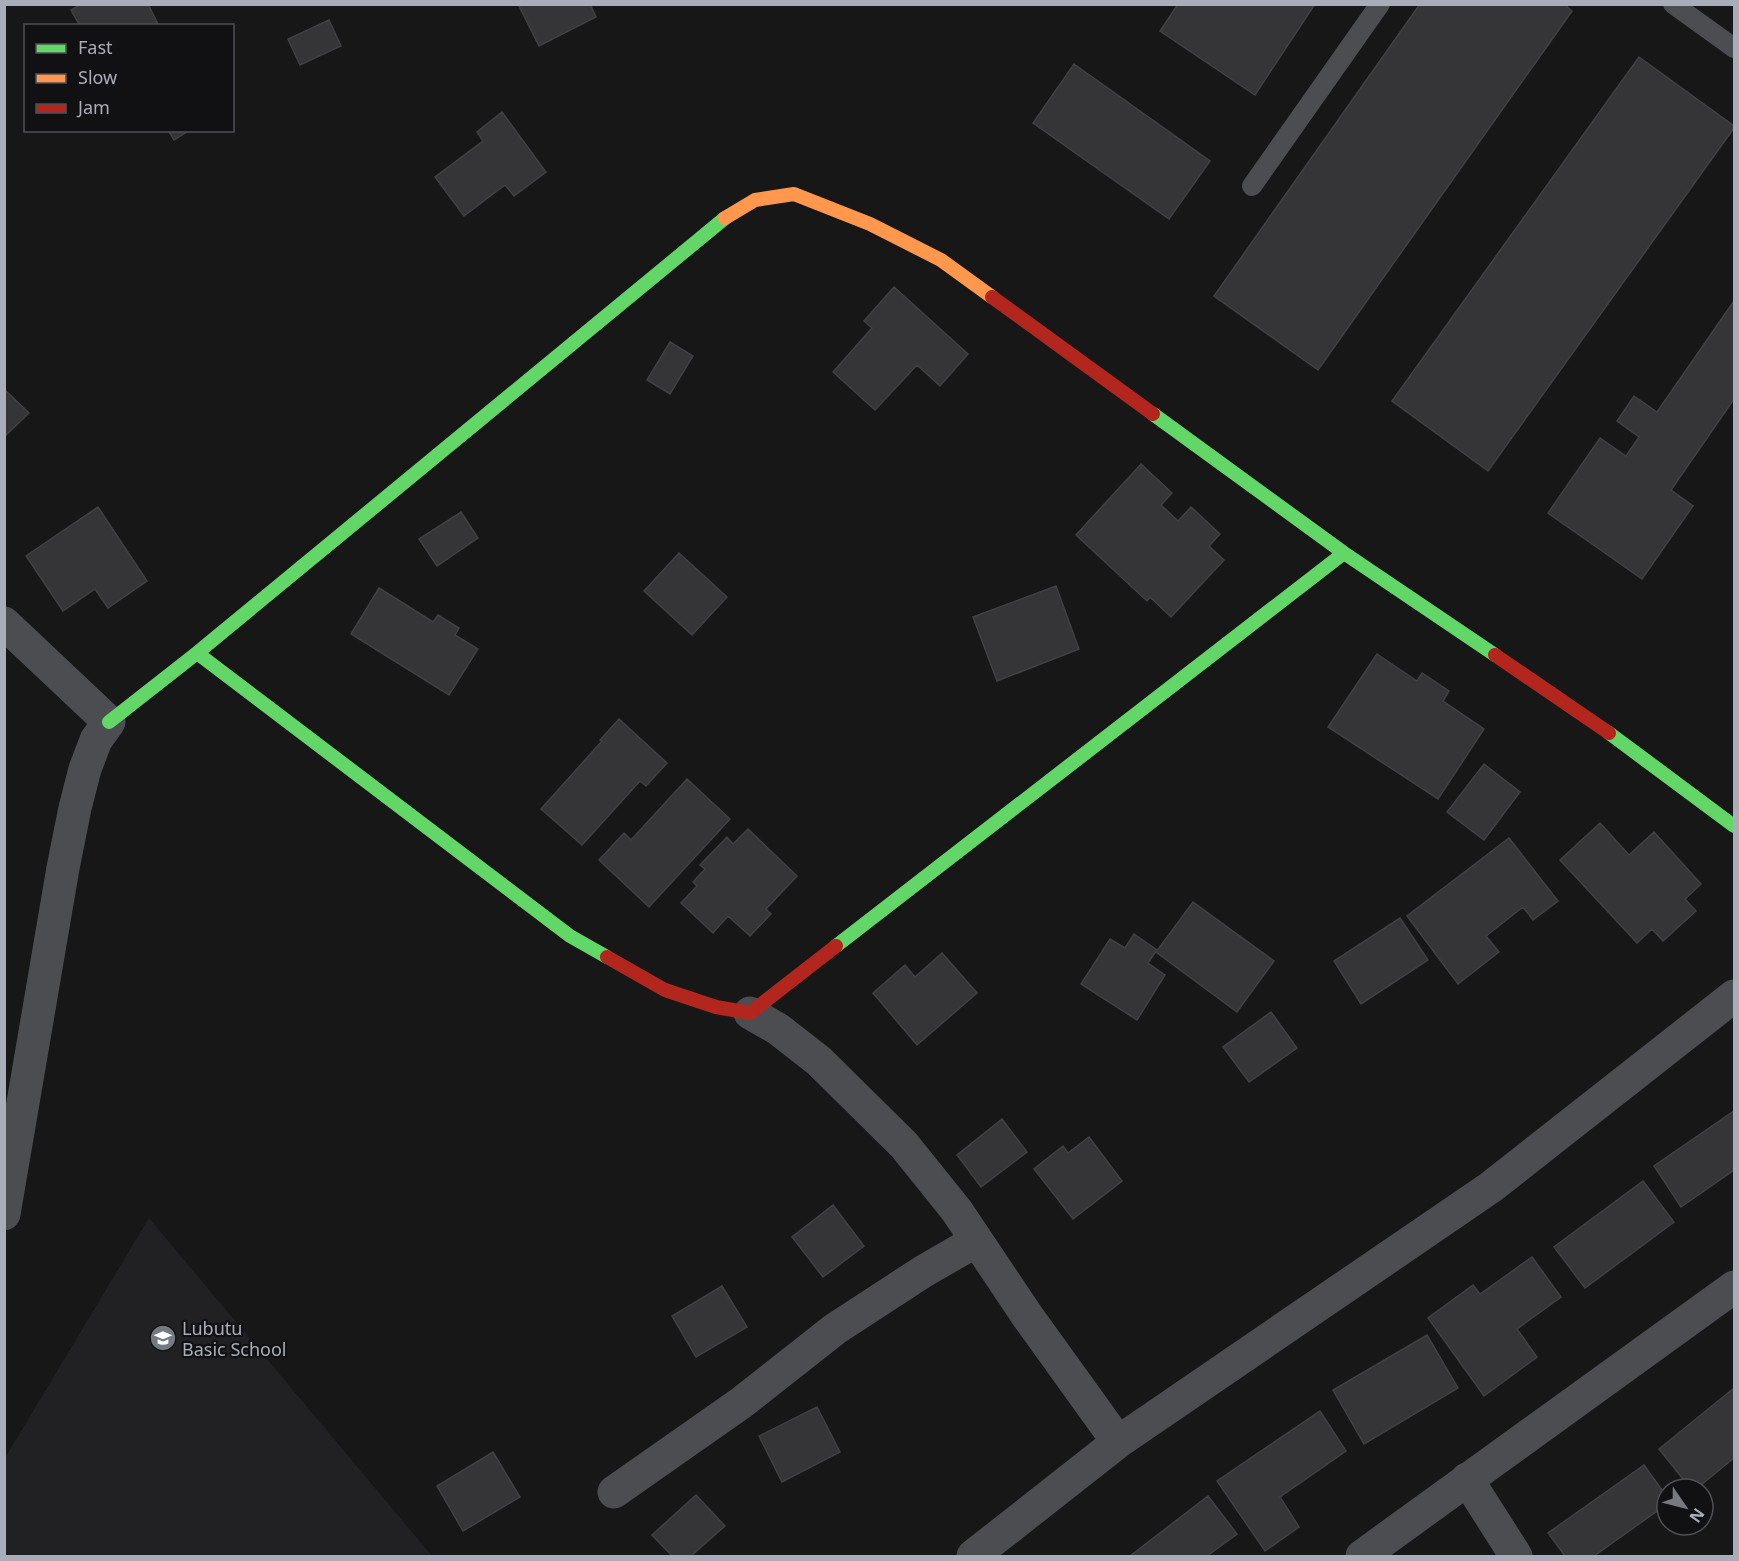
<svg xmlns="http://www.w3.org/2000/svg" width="1739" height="1561" font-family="'Noto Sans',sans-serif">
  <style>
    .built { fill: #212124 }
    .building { fill: #353537; stroke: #404144; stroke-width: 1.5 }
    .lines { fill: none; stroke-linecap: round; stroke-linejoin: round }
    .lane { stroke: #4b4d51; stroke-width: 20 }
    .street { stroke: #4b4d51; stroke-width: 33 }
    .fast { stroke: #63d668; stroke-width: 14 }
    .slow { stroke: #ff974d; stroke-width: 14 }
    .jam { stroke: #b3261e; stroke-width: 14 }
    .labels { text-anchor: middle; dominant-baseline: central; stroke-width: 4.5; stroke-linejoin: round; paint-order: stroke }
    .poi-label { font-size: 18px; fill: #a7aeba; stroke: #111114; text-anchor: start }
  </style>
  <rect width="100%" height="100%" fill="#171718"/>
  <path class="built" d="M149 1218 432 1556H5V1458Z"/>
  <path class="building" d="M81 4H148L159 26H80L71 10Z
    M518 4H590L596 17 539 46Z
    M1178 4H1315L1255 95 1160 31Z
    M1420 4H1564L1572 11 1318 370 1214 296Z
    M329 20 341 46 300 65 288 39Z
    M1639 57 1734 126V128L1488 471 1392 401Z
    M1074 64 1210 161 1169 219 1033 123Z
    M502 112 546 172 514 196 505 185 464 216 435 177 483 141 477 132Z
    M168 130H190L174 140Z
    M894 287 968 354 940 386 917 365 875 410 833 372 872 328 864 321Z
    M1734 301V399L1671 490 1693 506 1642 579 1548 513 1600 438 1626 456 1639 437 1617 421 1634 396 1657 412Z
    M670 342 693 356 670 394 647 380Z
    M4 389 29 413 4 437Z
    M1141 464 1172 493 1161 505 1178 521 1191 507 1220 534 1209 546 1224 560 1171 617 1150 597 1147 601 1076 535Z
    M98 507 147 581 108 608 95 589 63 611 26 556Z
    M461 512 478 538 437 566 419 539Z
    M679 553 727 597 692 635 644 591Z
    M1056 586 1079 649 997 681 973 617Z
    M379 588 433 622 438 615 459 628 455 635 478 649 449 695 351 634Z
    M1377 654 1417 681 1422 673 1449 691 1443 701 1484 729 1438 799 1328 727Z
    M619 719 667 763 646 786 640 781 582 845 541 809 602 741 600 740Z
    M1484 764 1520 792 1484 840 1447 812Z
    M687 779 730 819 649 907 599 860 624 833 631 840Z
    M1600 823 1629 855 1654 832 1701 884 1685 899 1696 911 1663 941 1652 929 1637 943 1560 860Z
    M748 829 797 876 766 909 771 914 750 936 728 916 713 933 681 903 697 886 693 882 705 869 700 865 727 837 733 844Z
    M1509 838 1558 901 1533 920 1523 907 1486 936 1499 952 1458 984 1407 916Z
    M1193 902 1274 961 1237 1012 1156 952Z
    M1400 918 1428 960 1361 1004 1334 961Z
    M1134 934 1157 950 1148 963 1165 975 1137 1020 1081 984 1110 939 1125 948Z
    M942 953 977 993 917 1045 873 993 905 965 915 977Z
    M1271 1012 1297 1048 1249 1082 1223 1047Z
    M1734 1111V1170L1681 1207 1654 1166Z
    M1002 1119 1027 1152 981 1187 957 1155Z
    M1089 1137 1122 1181 1073 1219 1034 1169 1063 1146 1068 1153Z
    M1643 1181 1674 1222 1585 1288 1554 1247Z
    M833 1205 864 1246 823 1277 792 1237Z
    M1532 1257 1561 1297 1517 1329 1537 1357 1484 1396 1428 1318 1473 1285 1480 1294Z
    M722 1286 747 1327 696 1357 672 1316Z
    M1427 1335 1458 1388 1364 1444 1333 1390Z
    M1734 1388V1458L1696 1489H1691L1659 1449Z
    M817 1407 840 1452 782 1482 759 1436Z
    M1320 1411 1346 1451 1280 1497 1299 1527 1265 1551 1217 1481Z
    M493 1452 520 1497 463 1531 437 1486Z
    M1644 1465 1667 1497V1504L1594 1556H1565L1548 1533Z
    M696 1495 725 1526 691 1556H672L652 1535Z
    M1208 1496 1237 1534 1207 1556H1130Z"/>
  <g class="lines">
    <path class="lane" d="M1673 4 1734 48
      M1252 186 1380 4"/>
    <path class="street" d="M4 623 109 722 96 740 85 769 75 808 63 868 4 1214
      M750 1013 778 1029 819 1061 904 1145 957 1211 1028 1317 1118 1442
      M1467 1479 1516 1556
      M614 1492 741 1403 835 1329 924 1271 976 1241
      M973 1556 1118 1442 1491 1187 1734 996
      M1362 1556 1734 1287"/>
    <path class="fast" d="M1153 414 1344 553 1495 655
      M197 653 570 936 607 957
      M109 722 197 653 725 218
      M1609 733 1734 826
      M836 946 1344 553"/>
    <path class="slow" d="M725 218 755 200 794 194 870 224 941 260 992 297"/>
    <path class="jam" d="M992 297 1153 414
      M1495 655 1609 733
      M607 957 665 990 716 1007 750 1013 836 946"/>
  </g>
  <defs>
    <g id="school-disc" transform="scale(1.35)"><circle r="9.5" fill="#757981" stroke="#111114"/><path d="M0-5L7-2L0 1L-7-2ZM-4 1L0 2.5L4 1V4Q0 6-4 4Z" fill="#fff"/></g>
  </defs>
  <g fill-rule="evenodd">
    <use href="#school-disc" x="163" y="1338"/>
  </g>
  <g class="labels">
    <g class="poi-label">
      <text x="182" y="1328">Lubutu<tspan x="182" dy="21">Basic School</tspan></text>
    </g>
  </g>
  <rect width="1739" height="1561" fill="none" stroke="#a7aeba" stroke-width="12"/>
  <rect x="24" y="24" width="210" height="108" fill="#111114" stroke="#4d5056" stroke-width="1.5"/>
  <rect x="36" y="44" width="30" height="9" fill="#63d668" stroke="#4d5056" stroke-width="1.5"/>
  <text x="78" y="54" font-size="18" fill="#a7aeba">Fast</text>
  <rect x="36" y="74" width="30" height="9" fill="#ff974d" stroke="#4d5056" stroke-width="1.5"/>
  <text x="78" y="84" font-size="18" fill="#a7aeba">Slow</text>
  <rect x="36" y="104" width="30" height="9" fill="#b3261e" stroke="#4d5056" stroke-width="1.5"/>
  <text x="78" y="114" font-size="18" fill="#a7aeba">Jam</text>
  <g transform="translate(1685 1507) rotate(125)"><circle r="28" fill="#111114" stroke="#4d5056" stroke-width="1.5"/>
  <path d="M0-4.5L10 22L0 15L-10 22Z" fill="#757981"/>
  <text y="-9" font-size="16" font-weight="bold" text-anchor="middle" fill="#a7aeba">N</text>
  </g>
</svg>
